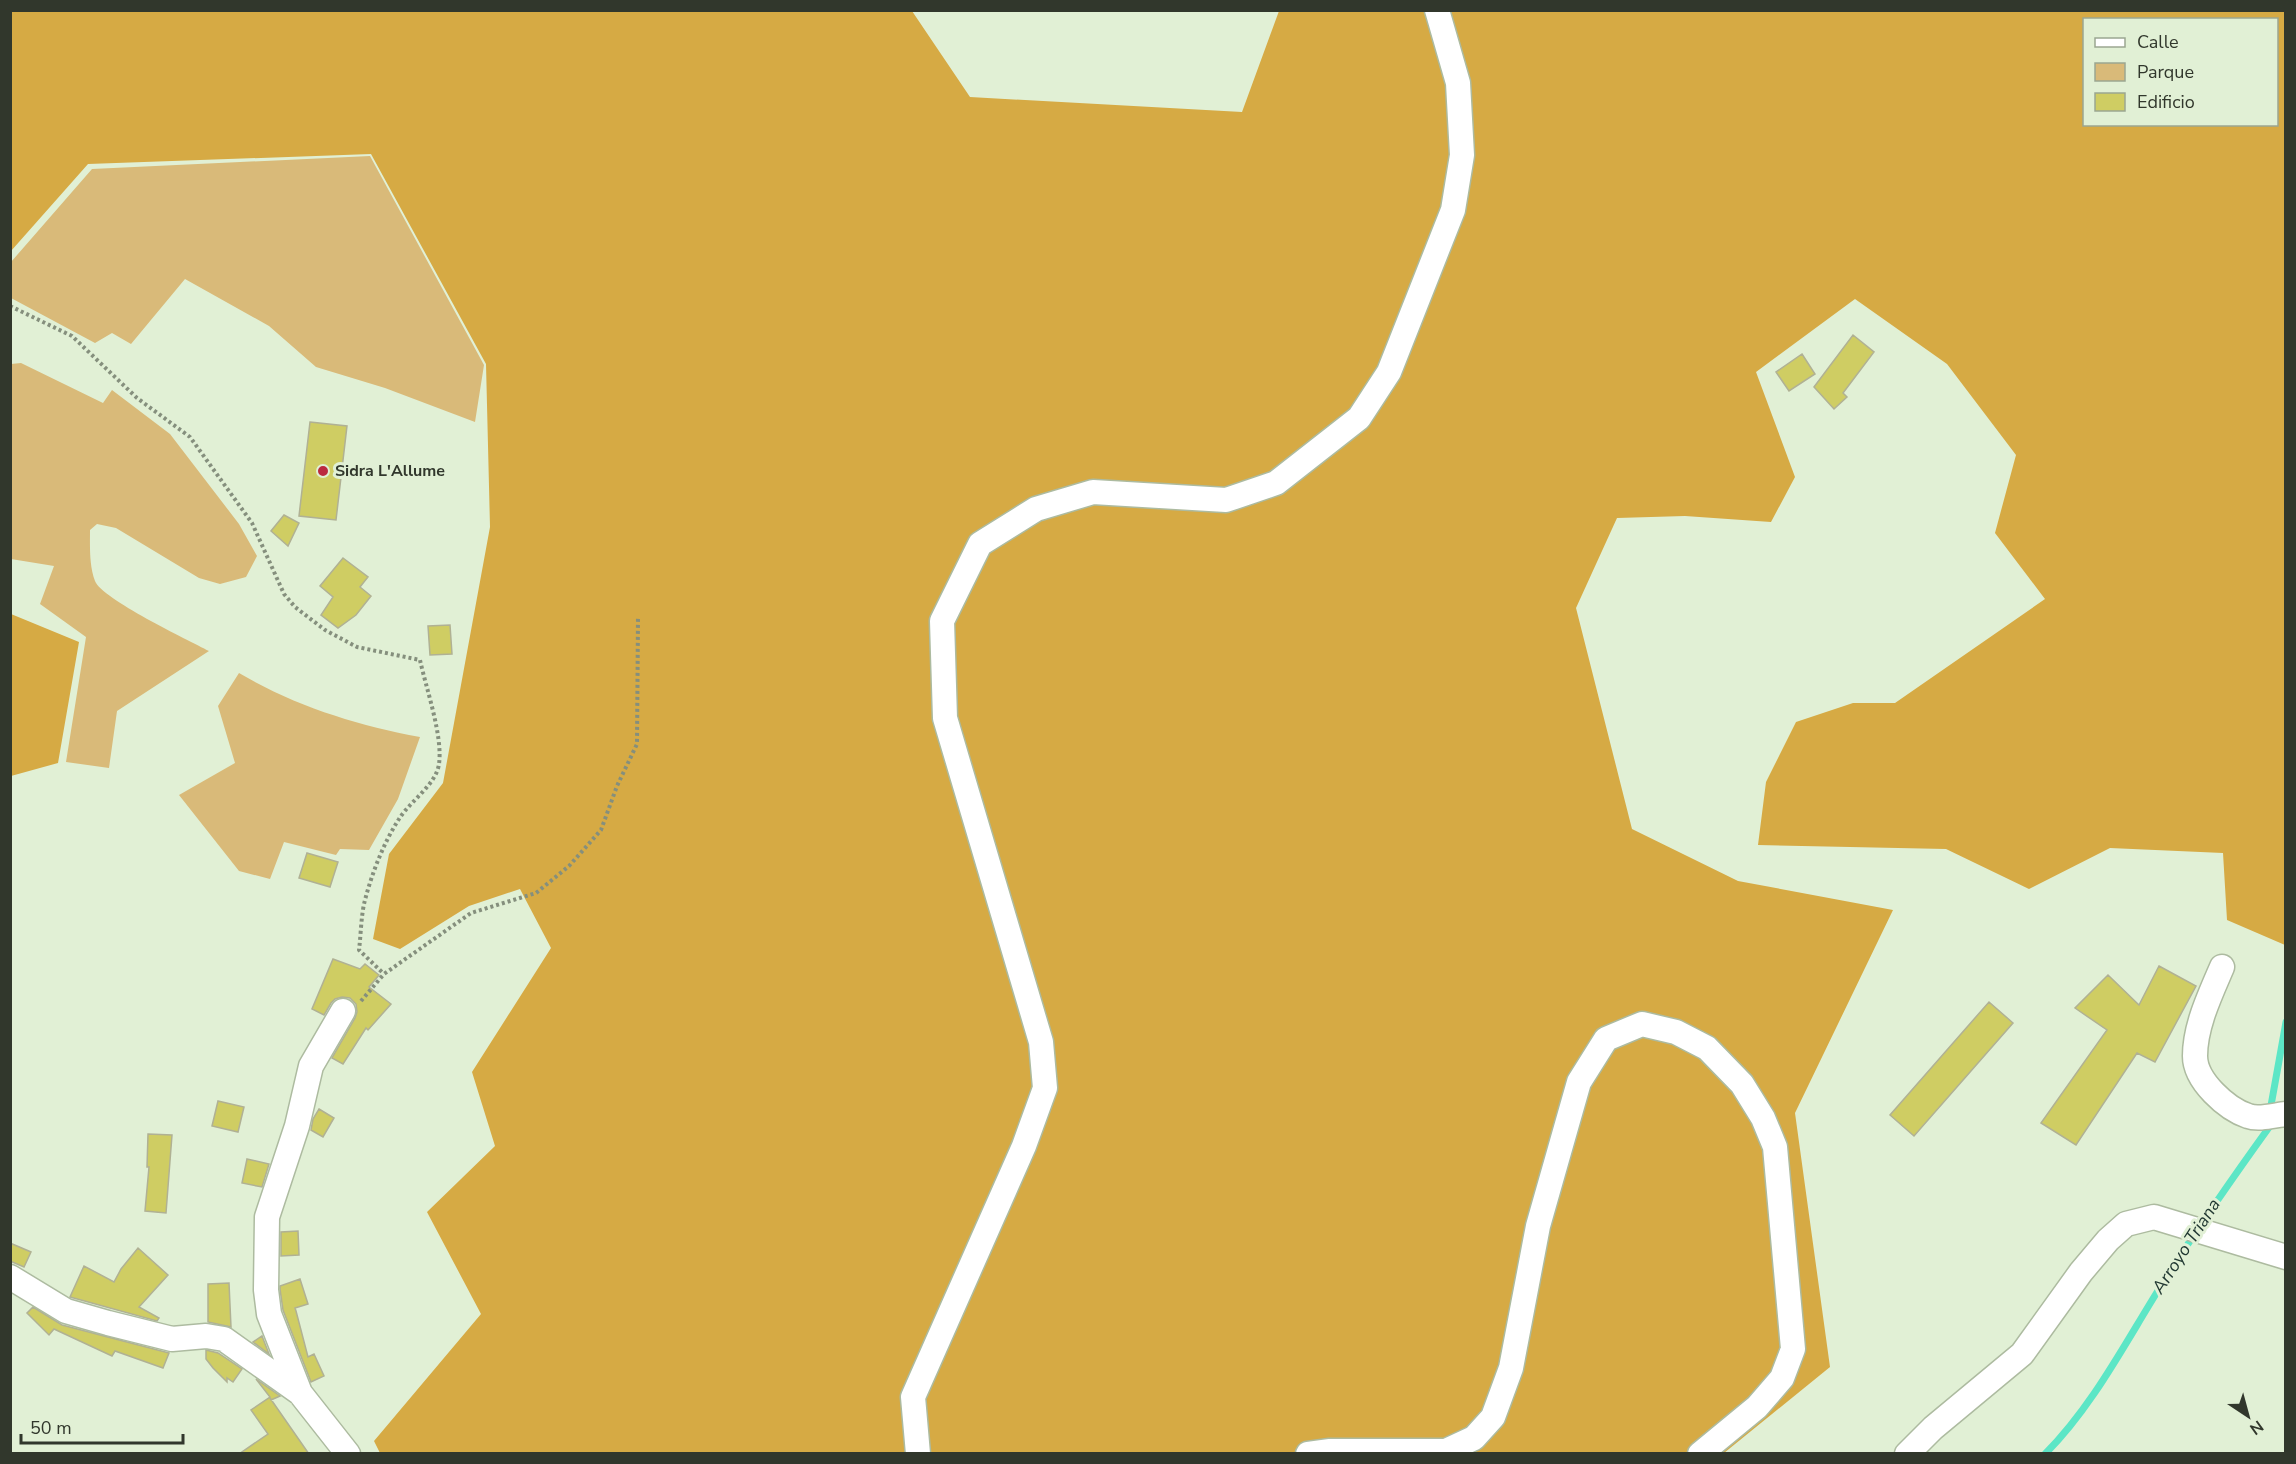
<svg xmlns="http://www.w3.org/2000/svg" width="2296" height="1464" font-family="'Nunito Sans',sans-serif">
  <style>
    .green { fill: #d9ba79 }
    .forest { fill: #d6aa44; fill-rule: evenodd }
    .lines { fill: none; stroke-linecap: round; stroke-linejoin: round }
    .stream { stroke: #5ce6c6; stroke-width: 7 }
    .building { fill: #cfcd63; stroke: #b0b194; stroke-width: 1.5 }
    .minor-casing { stroke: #adbba0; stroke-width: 27 }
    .path { stroke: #858f7d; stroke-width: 4; stroke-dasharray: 3 3; stroke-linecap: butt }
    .minor { stroke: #fff; stroke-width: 24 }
    .poi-dot { fill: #bb293f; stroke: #e1f0d5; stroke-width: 2 }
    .labels { text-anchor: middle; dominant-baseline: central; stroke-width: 6; stroke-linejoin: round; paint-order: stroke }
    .poi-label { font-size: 16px; font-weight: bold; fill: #31372c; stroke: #e1f0d5; text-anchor: start }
    .water-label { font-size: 18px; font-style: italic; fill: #223933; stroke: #e1f0d5 }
  </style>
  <rect width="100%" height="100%" fill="#e1f0d5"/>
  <path class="green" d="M370 156 484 365 475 422 385 388 316 367 269 326 185 279 131 344 112 333 95 343 11 298V262L92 169Z
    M21 363 103 403 112 390 170 434 239 524 257 556 246 577 220 584 199 578 116 528 97 524 90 530C90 546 89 565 95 581 102 599 188 640 209 651L117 711 109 768 66 762 86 637 40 604 54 566 11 559V364Z
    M239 673C295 706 356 725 420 737L398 799 369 850 340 849 336 855 284 842 270 879 239 871 179 795 235 763 218 706Z"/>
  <path class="forest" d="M11 11H912L970 97 1242 112 1279 11H2285V945L2227 920 2223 853 2110 848 2029 889 1946 849 1758 845 1766 782 1796 722 1853 703H1895L2045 599 1995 533 2016 455 1947 364 1855 299 1756 372 1795 477 1771 522 1685 516 1617 518 1576 608 1632 829 1738 881 1893 910 1795 1113 1830 1367 1724 1453H380L374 1441 481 1314 427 1212 495 1146 472 1072 551 948 520 889 469 906 400 949 373 939 389 854 443 783 490 527 486 364 371 154 88 164 11 251ZM2084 20H2276V124H2084Z
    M11 614 79 642 58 763 11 776Z"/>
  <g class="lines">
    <path class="stream" d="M2270 1111 2286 1022
      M2045 1454C2092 1407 2124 1345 2159 1289 2194 1233 2231 1180 2270 1126V1123"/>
  </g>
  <path class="building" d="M1853 335 1874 352 1843 393 1847 397 1834 409 1814 387Z
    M1802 354 1815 374 1789 391 1776 372Z
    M310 422 347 426 336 520 299 516Z
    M284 515 299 523 288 546 271 531Z
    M343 558 368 577 360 587 371 596 356 615 338 628 321 615 333 597 320 586Z
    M450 625 452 654 430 655 428 626Z
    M307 853 338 862 330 887 299 878Z
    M333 959 360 969 365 964 379 975 369 987 391 1004 368 1030 366 1028 343 1064 332 1058 355 1018 357 1012 356 1004 350 998 342 997 335 999 331 1003 324 1015 312 1009Z
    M2159 966 2196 986 2155 1062 2137 1053 2076 1145 2041 1123 2107 1030 2075 1008 2108 975 2139 1005Z
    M1989 1002 2013 1023 1914 1136 1890 1115Z
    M218 1101 244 1107 238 1132 212 1126Z
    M319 1109 334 1118 323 1137 311 1130 313 1119Z
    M148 1134 172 1135 166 1213 145 1211 149 1167H147Z
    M247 1159 269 1164 262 1187 242 1183Z
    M298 1231 299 1255 281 1256V1232Z
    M10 1243 31 1252 24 1267 10 1261Z
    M138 1248 168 1275 139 1307 159 1318 157 1321 70 1297 84 1266 114 1282 121 1269Z
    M300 1279 308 1304 295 1308 296 1311 308 1357 314 1354 324 1376 311 1382 283 1310 280 1289V1286Z
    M229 1283 231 1327 208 1322V1284Z
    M33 1307 62 1325 169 1353 163 1368 115 1351 112 1356 54 1329 49 1335 27 1313Z
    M262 1336 269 1354 253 1342Z
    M206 1350 218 1353 242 1369 233 1382 227 1378V1382L213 1368 206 1359Z
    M256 1379 280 1396 271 1400 270 1398 309 1454H239L268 1434 251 1410 270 1397Z"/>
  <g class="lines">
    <g class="minor-casing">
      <path id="minor" d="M2222 967C2210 995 2195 1026 2195 1056 2195 1081 2227 1109 2248 1116 2259 1120 2275 1115 2286 1114
        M343 1011 311 1066 297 1126 267 1217 266 1290 269 1314 300 1393 348 1454
        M10 1277 66 1311 108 1323 172 1339 206 1336 224 1339 300 1393
        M918 1454 913 1397 1024 1146 1045 1088 1041 1042 945 718 942 621 980 544 1036 509 1093 492 1226 500 1276 483 1359 418 1389 372 1453 210 1462 155 1458 83 1437 10
        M1308 1454 1330 1451H1446L1474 1438 1493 1417 1511 1368 1538 1226 1579 1082 1606 1039 1642 1024 1676 1032 1707 1048 1742 1084 1763 1118 1775 1147 1793 1349 1782 1378 1757 1407 1700 1454
        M1907 1454 1933 1428 2022 1354 2081 1272 2108 1240 2126 1224 2154 1217 2286 1257"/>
    </g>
    <path class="path" d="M10 306 72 336 137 398 190 437 252 523 284 594 295 607 325 630 357 647 420 660C426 688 443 736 439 764 436 785 410 801 399 819 384 842 372 873 365 900 361 915 361 934 359 950L384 974
      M361 1001 384 974 471 913 536 893 569 866 601 830 617 786 637 744 638 617"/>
    <use href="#minor" class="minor"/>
  </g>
  <circle class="poi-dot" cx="323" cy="471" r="6"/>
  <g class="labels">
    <g class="poi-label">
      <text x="335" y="471">Sidra L'Allume</text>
    </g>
    <g class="water-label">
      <text transform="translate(2186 1246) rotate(-57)">Arroyo Triana</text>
    </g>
  </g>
  <rect width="2296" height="1464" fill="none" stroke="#31372c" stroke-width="24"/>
  <rect x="2083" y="18" width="195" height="108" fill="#e1f0d5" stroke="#9ba691" stroke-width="1.5"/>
  <rect x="2095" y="38" width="30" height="9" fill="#ffffff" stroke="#9ba691" stroke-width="1.5"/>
  <text x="2137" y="48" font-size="18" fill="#31372c">Calle</text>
  <rect x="2095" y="63" width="30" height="18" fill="#d9ba79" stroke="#9ba691" stroke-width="1.5"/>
  <text x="2137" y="78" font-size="18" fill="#31372c">Parque</text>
  <rect x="2095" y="93" width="30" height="18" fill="#cfcd63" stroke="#9ba691" stroke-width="1.5"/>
  <text x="2137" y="108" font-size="18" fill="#31372c">Edificio</text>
  <g transform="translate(2248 1416) rotate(144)" stroke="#e1f0d5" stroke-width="4.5" paint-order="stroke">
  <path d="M0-4.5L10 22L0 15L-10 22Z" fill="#31372c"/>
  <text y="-9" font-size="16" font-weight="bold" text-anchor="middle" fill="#31372c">N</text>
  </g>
  <path d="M21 1434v9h162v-9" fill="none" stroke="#31372c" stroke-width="3"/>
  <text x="30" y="1434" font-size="18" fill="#31372c" stroke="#e1f0d5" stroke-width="4.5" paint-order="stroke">50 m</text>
</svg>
